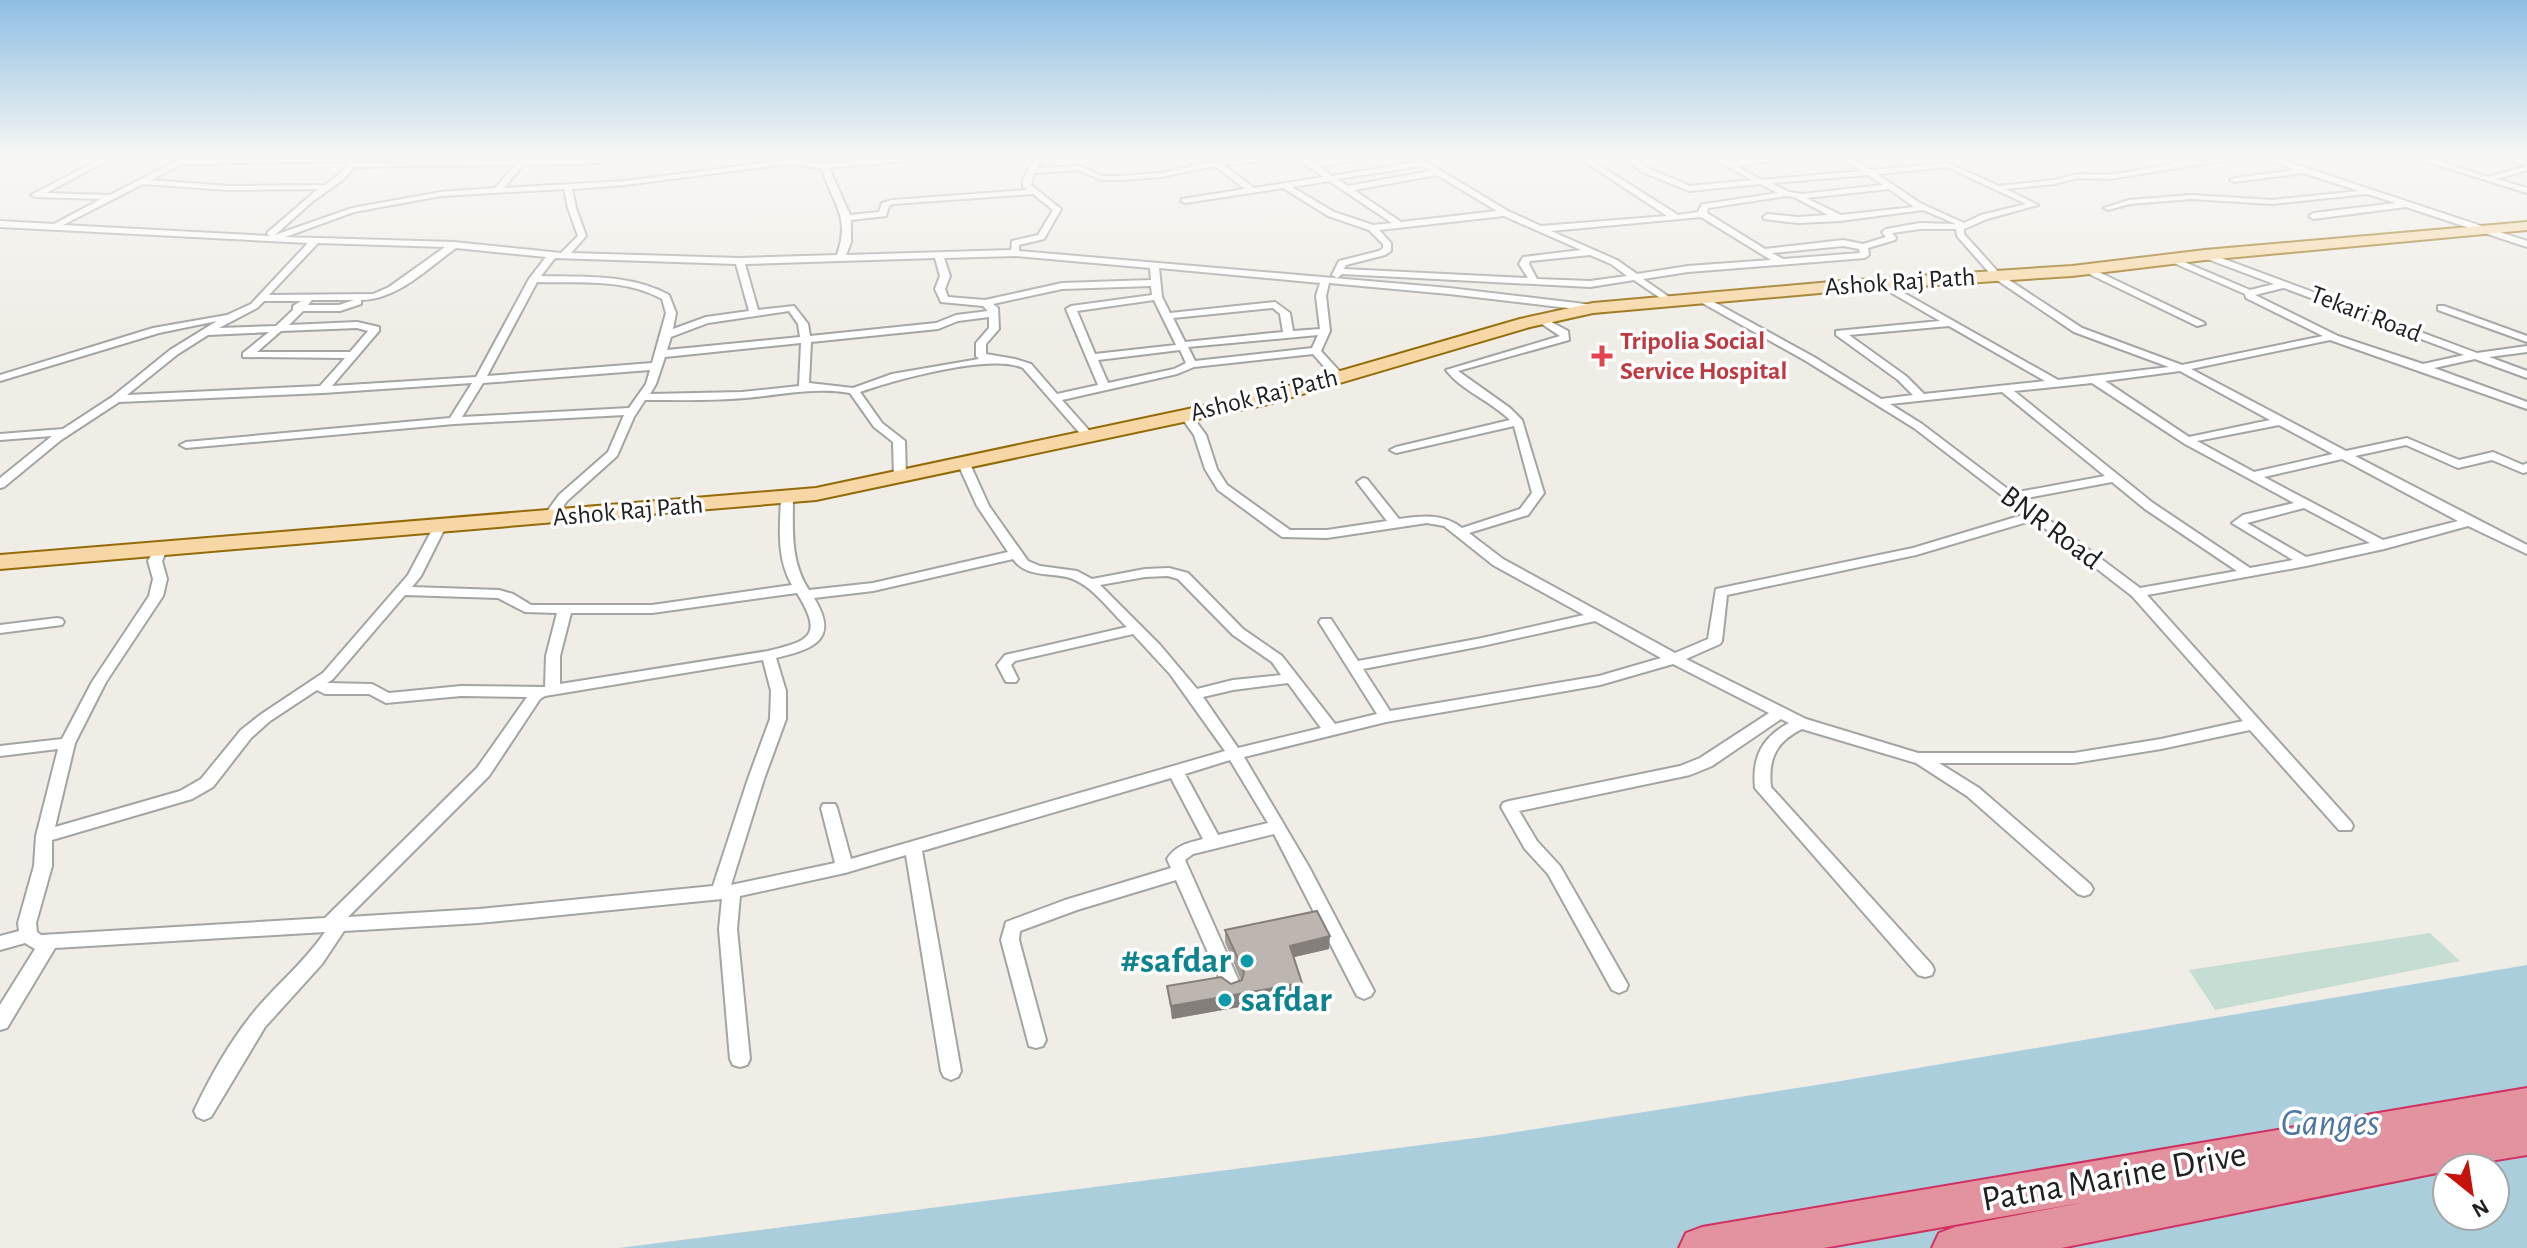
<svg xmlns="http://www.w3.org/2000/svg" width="2527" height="1248" font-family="'Alegreya Sans',sans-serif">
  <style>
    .wetland { fill: #c5ddd3 }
    .water { fill: #aacedb; fill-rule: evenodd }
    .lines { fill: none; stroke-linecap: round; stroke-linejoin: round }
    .street-casing { stroke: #a4a4a4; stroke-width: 4 }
    .primary-casing { stroke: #936b08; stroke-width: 4 }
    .highway-casing { stroke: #d23061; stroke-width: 4 }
    .street { fill: #fff; fill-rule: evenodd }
    .primary { fill: #f7d7a5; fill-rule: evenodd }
    .highway { fill: #e3939f; fill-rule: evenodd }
    .wall { fill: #a39d97 }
    .shaded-wall { fill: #847f7b }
    .building { fill: #bdb6b0; stroke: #847f7b; stroke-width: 2 }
    .health-dot { fill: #e0444e; stroke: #fff; stroke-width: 3 }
    .culture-dot { fill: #0f9aa8; stroke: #fff; stroke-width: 3 }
    .labels { text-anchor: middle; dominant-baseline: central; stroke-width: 7; stroke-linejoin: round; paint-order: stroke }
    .far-street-label { font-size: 26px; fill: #202020; stroke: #fff }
    .far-health-label { font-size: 26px; font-weight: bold; fill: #be3a42; stroke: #fff; text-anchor: start }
    .street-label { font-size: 30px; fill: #202020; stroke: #fff }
    .near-culture-label { font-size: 36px; font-weight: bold; fill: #0d838f; stroke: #fff; text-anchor: end }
    .near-street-label { font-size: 36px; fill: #202020; stroke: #fff }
    .near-water-label { font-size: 38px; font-style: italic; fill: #4e76a3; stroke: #fff }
  </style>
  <rect width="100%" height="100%" fill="#f0ede7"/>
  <path class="wetland" d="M2430 933 2460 961 2215 1010 2189 970Z"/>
  <path class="water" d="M2527 965V1248H619L1491 1136 1835 1082ZM2447 1168H2495V1216H2447Z"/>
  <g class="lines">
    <g class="street-casing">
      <path id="street" d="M102 158H112L46 193 110 195 182 158H360L358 163 599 159 603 161 599 163 523 165 504 188 625 181 788 160 825 164 894 158H934L829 168 850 215 879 212 882 203 892 200 1027 190 1023 186V179L1035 158H1043L1037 168 1080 166 1102 176H1121L1161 173 1213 162 1287 158 1224 165 1254 188 1323 177 1297 158H1306L1313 163 1345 158H1366L1319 167 1332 176 1416 162 1411 158H1420L1508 211 1541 226 1667 216 1579 158H1588L1678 215 1698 212 1702 204H1705L1778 193 1760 184 1689 191 1642 172 1626 158H1635L1648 168 1690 186 1752 180 1713 158H1723L1729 162 1794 158 1736 166 1762 180 1861 171 1841 158H1851L1871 170 1948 163 1999 186 2054 180 2077 174 2110 175 2173 164 2160 158C2169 158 2177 162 2186 162 2204 163 2222 158 2240 158L2110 179 2077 178 2054 184 2006 189 2038 205 1987 219 1964 229V234L2000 274 2082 328 2182 365 2323 336 2246 298 2245 294 2167 260 2175 258 2250 290 2274 284 2202 257 2201 255 2205 252 2477 353 2527 346V352L2489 357 2527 371V378L2475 359 2434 368 2527 402V409L2330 340 2191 369 2346 451 2407 438 2459 460 2493 452 2523 465 2527 463V472L2523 473 2492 460 2458 468 2406 445 2355 456 2527 545V554L2468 526 2384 549 2306 566 2147 595 2351 822 2353 826 2351 830H2339L2250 730 2161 749 2074 763H1939L1979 788 2090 884 2093 889 2090 894 2084 896 2078 894 1967 796 1916 763 1802 729C1776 742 1768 758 1771 787L1932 965 1934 970 1932 975 1925 977 1918 975 1755 788C1752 758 1761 738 1789 723L1781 719 1712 766 1690 775 1519 811 1537 841 1560 866 1628 985 1626 990 1619 993 1612 990 1548 874 1525 849 1501 807 1503 803 1509 801 1680 766 1700 758 1769 713 1673 664 1600 685 1386 722 1244 757 1309 867 1374 991 1371 996 1364 999 1357 996 1274 834 1193 854 1185 860 1241 986 1239 991 1232 994 1225 991 1176 880 1077 910 1020 931 1019 940 1046 1040 1043 1046 1036 1048 1029 1046 1001 940 1006 922 1065 900 1171 868 1167 859C1176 845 1188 843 1203 839L1171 778 922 851 961 1071 958 1077 951 1080 944 1077 941 1071 906 855 845 873 740 896 737 929 750 1059 747 1065 740 1067 733 1065 730 1059 719 929 722 899 479 923 344 931 322 964 265 1027 211 1117 204 1120 197 1117 194 1111C211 1075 233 1036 259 1006 281 981 306 960 325 932L55 948 7 1028 0 1030V1005L35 949 25 943 0 950V936L19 931 18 923 34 866 36 836 58 749 0 756V746L62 739 92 682 149 596 153 579 148 561 156 546 161 545 167 549 162 561 167 579 163 596 106 682 75 743 55 827 180 791 201 779 241 730 260 715 323 673 408 575 434 526 440 522 446 526 421 576 412 587 499 590 513 594 531 605H652L792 585C776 558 780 527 781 497L787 493 793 497C793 530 790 562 809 590L873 583 1008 552 977 506 958 464 964 460 970 464 989 506 1028 561 1040 566 1077 571 1092 579 1145 569 1169 568 1188 573 1243 629 1282 656 1335 724 1377 714 1319 622 1321 619H1331L1358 661 1482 638 1584 615 1493 565 1444 526 1427 523 1327 538 1282 537 1218 490 1205 469 1194 435 1179 414 1181 412H1189L1206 435 1217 469 1227 485 1290 530H1327L1387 521 1357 482 1363 478 1367 479 1399 519C1422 516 1443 513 1462 528L1520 509 1532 493 1514 426 1396 453 1390 450 1396 447 1510 420C1491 401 1462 391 1446 370L1560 336 1536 320 1544 318 1568 331 1569 340 1458 371 1510 408 1522 420 1544 493 1528 515 1469 533 1503 559 1675 653 1708 639 1716 589 1913 548 2026 514 1914 428 1806 361 1697 300V296H1703L1814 357 1881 399 1913 395 1898 380 1836 335V331L1940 321 1878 285 1876 283 1881 280 2058 380 2169 367 2074 332 1994 278 1957 236 1956 229H1920L1892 233 1896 238 1895 240 1868 248 1869 255 1865 258 1688 272 1643 279 1672 299V303L1669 304 1634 280 1590 287 1342 274 1337 278 1332 275 1339 261 1379 251 1383 248V244L1369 230 1328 216 1283 188 1185 203 1181 201 1182 199 1245 189 1215 166 1161 177 1121 180H1101L1079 170 1034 173 1031 185 1061 209 1044 239 1019 245V251L1449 288 1593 305 1598 308 1593 311 1449 294 1329 283 1326 296 1330 331 1321 351 1343 375V379H1335L1313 354 1194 367 1177 374 1062 400 1094 436 1088 439 1084 438 1023 368C991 353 895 380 860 392L882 423 905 441 906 478 900 482 894 478 893 442 874 427 850 393C815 387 780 395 745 398 712 401 678 400 645 400L634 417 617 456 567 501 553 520 549 521 543 517 559 495 608 452 624 415 454 424 186 448 180 445 186 442 450 418 472 383 323 393 119 402 61 440 4 487 0 488V478L52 436 0 440V434L63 429 112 397 170 350 217 321 159 333 0 381V375L153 328 227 315 251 304 308 243 0 227V221L54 224 101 199 35 197 31 195ZM351 161 338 175 325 185 228 186 151 180 182 164ZM788 164 822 168C832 205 851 214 837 255L740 258 571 253 586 236 576 208 572 189 625 185ZM515 165 495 188 441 192 352 208 275 235 313 201 344 179 354 167ZM1422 166 1431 171 1348 186 1337 179ZM1947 167 2026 204 1981 215 1964 223 1920 203 1877 174ZM1437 175 1497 211 1401 222 1354 190ZM1868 175 1883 185 1802 194 1789 192 1771 183ZM1329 181 1392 223 1373 225 1334 212 1292 187ZM143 184 228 190 318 189 268 232 267 234 270 236 63 225ZM564 189 568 208 578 236 561 253 454 242 285 237 354 212 441 196ZM1889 189 1914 207 1841 215 1806 198ZM1033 194 1053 210 1038 235 1012 241 1011 250 846 255 851 242V220L886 216 889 206 893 204ZM1786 196 1794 197 1828 215 1798 217 1767 214 1763 217 1764 219 1798 223 1840 221 1923 210 1956 224 1920 223 1886 229 1882 232 1886 237 1863 244 1843 240 1765 249 1707 213 1708 208ZM1504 216 1581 250 1523 257 1519 264 1528 278 1344 269 1346 265 1385 255 1391 251V243L1379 230ZM1701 217 1771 260 1688 266 1637 274 1617 260 1551 231ZM318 243 445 247 389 287 373 294 269 295ZM1843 246 1859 249 1860 253 1783 259 1772 253ZM456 248 546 257 529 279 476 377 332 386 379 331V327L357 322 289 325 303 311H340L361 304V300C397 300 428 268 456 248ZM1590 255 1611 264 1627 276 1590 281 1537 279 1529 264 1530 261ZM1015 256 1150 268 1151 280 1062 283 985 300 948 297 945 289 950 276 944 258ZM555 258 736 264 749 311 706 317 673 329 676 313 669 295C631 274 583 277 541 276ZM935 258 940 276 935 289 941 302 983 306 988 311 956 315 936 323 810 336 808 324 794 306 758 310 745 264ZM1159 268 1320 283 1316 296 1320 329 1293 331 1290 313 1275 302 1170 313 1162 297ZM537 282C578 283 625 278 662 299L666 313 652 363 487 376ZM1151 286 1152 295 1071 306 1066 309 1098 385 1057 394 1031 364 1015 359 986 354V344L999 329 998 308 993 304 1062 289ZM2283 288H2284L2464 355 2423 364 2338 336 2255 295ZM312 300H354L339 305H308ZM1154 300 1176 345 1095 354 1077 311ZM264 301H301L293 306V310L276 326 219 328 257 308ZM1273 308 1280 314 1283 332 1185 342 1173 318ZM789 311 798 324 800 337 667 350 671 337 708 323ZM989 317V328L976 343V356L979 359 892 374 853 388 809 383 811 342 938 329 958 321ZM1949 326 2045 381 1924 394 1906 376 1849 335ZM357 328 368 331 350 352H257L281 331ZM269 332 243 353V357L345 358 320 386 127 395 178 354 208 335ZM1318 335 1312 348 1195 361 1188 347ZM801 343 799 386 742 392 650 394 656 384 665 357ZM1180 350 1186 363 1174 369 1108 383 1098 360ZM650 370 646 384 629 408 462 417 483 383ZM2180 371 2270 420 2189 437 2105 381ZM2092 383 2185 444 2294 503 2243 515 2232 523 2293 560 2250 568 2153 503 2014 391ZM2002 392 2105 476 2013 493 1922 424 1890 404ZM2279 425 2333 454 2254 472 2197 441ZM2342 459 2458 521 2383 540 2264 477ZM2112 482 2145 509 2237 571 2140 588 2021 499ZM2304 508 2370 543 2306 557 2247 523ZM2034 520 2132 596 2243 721 2161 739 2074 753H1918L1806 719 1686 659 1720 644 1722 641 1727 595 1916 555ZM1013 559C1026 578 1050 572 1070 578 1092 585 1110 611 1127 627L1005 655 997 665 1006 682H1016L1018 679 1011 665 1015 661 1133 634 1170 674 1225 751 851 859 837 808 835 804H823L821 808 835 863 731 885 764 779 786 719V691L776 658C813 649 840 640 814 598L873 591ZM1168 576 1178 579 1233 635 1272 662 1281 675 1233 680 1197 689 1160 645 1100 585 1145 577ZM797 593C823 635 811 641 768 651L560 684V656L571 613H652ZM405 595 498 598 525 612 557 613 546 656 545 687 461 686 389 693 372 684 327 683 333 679ZM1595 621 1661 658 1599 676 1390 711 1363 669 1482 646ZM763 660 771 691 770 719 748 779 713 886 479 909 348 917 489 776 540 699 545 696ZM1288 683 1321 728 1238 748 1203 697 1233 690ZM317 690 325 694H369L386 703 461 696 527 697 477 768 325 918 41 935 37 932 36 923 52 866V840L192 799 213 787 251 738 270 721ZM1230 760 1268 823 1218 835 1185 774Z
        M2264 158H2276L2527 241V247L2406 207 2313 219 2309 216 2313 213 2396 203 2367 194 2272 204 2192 199 2130 204 2108 210 2104 208 2129 200 2192 195 2272 200 2359 191 2303 173 2234 182 2230 180 2234 178 2296 170Z
        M2415 158H2428L2488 177 2527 166V170L2497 179 2527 188V193Z
        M2506 158 2527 161V165L2506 160Z
        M2086 266 2203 322 2205 324 2197 326 2083 271V267Z
        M2438 306H2444L2527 336V342L2438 310Z
        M57 618 62 619 64 622 62 625 0 633V625Z"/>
    </g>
    <g class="primary-casing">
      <path id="primary" d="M2527 222V230L2205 260 2072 276 1842 291 1593 313 1530 327 1268 404 816 500 0 569V555L816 488 1264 393 1520 319 1593 303 1842 281 2072 266 2205 250Z"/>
    </g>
    <g class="highway-casing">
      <path id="highway" d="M2527 1088V1155L2447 1168V1171L2061 1248H1932L1939 1233 1955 1227 2086 1202 1823 1248H1679L1686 1233 1702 1227Z"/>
    </g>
    <use href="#street" class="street"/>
    <use href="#primary" class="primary"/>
    <use href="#highway" class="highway"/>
  </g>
  <path class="wall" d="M1225 930 1329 949 1294 957 1302 983V996L1172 1019 1167 986 1231 984 1241 980 1225 942Z"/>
  <path class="shaded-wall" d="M1330 936 1329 949 1290 958V946Z
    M1302 983V996L1172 1019 1171 1006Z"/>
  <path class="building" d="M1317 911 1330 936 1290 946 1302 983 1171 1006 1167 986 1221 977 1231 984 1242 980 1244 972 1225 930Z"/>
  <linearGradient id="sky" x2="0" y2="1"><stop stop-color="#8fbee3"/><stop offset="0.47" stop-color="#f8f7f4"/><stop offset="1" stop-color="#f8f7f4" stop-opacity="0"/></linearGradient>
  <rect width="2527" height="333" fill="url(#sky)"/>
  <path class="health-dot" d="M1598 344h8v8h8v8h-8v8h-8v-8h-8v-8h8z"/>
  <g class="culture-dot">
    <circle cx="1247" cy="961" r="8"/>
    <circle cx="1225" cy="1000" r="8"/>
  </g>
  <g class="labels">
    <g class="far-street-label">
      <text transform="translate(1900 282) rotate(-4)">Ashok Raj Path</text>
      <text transform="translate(2366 314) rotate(21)">Tekari Road</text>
      <text transform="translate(1264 395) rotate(-14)">Ashok Raj Path</text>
      <text transform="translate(628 511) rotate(-5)">Ashok Raj Path</text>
    </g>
    <g class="far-health-label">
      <text x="1620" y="341">Tripolia Social<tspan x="1620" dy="30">Service Hospital</tspan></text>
    </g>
    <g class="street-label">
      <text transform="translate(2051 528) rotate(37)">BNR Road</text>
    </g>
    <g class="near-culture-label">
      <text x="1231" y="961">#safdar</text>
      <text x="1241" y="1000" text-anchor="start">safdar</text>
    </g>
    <g class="near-street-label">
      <text transform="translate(2114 1177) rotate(-10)">Patna Marine Drive</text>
    </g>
    <g class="near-water-label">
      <text x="2330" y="1124">Ganges</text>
    </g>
  </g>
  <g transform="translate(2471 1192) rotate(150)"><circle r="38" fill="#ffffff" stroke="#a6a6a6" stroke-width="2"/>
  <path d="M0-6L14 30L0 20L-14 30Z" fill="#c5120b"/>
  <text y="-12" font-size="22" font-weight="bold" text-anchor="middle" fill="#202020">N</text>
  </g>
</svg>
